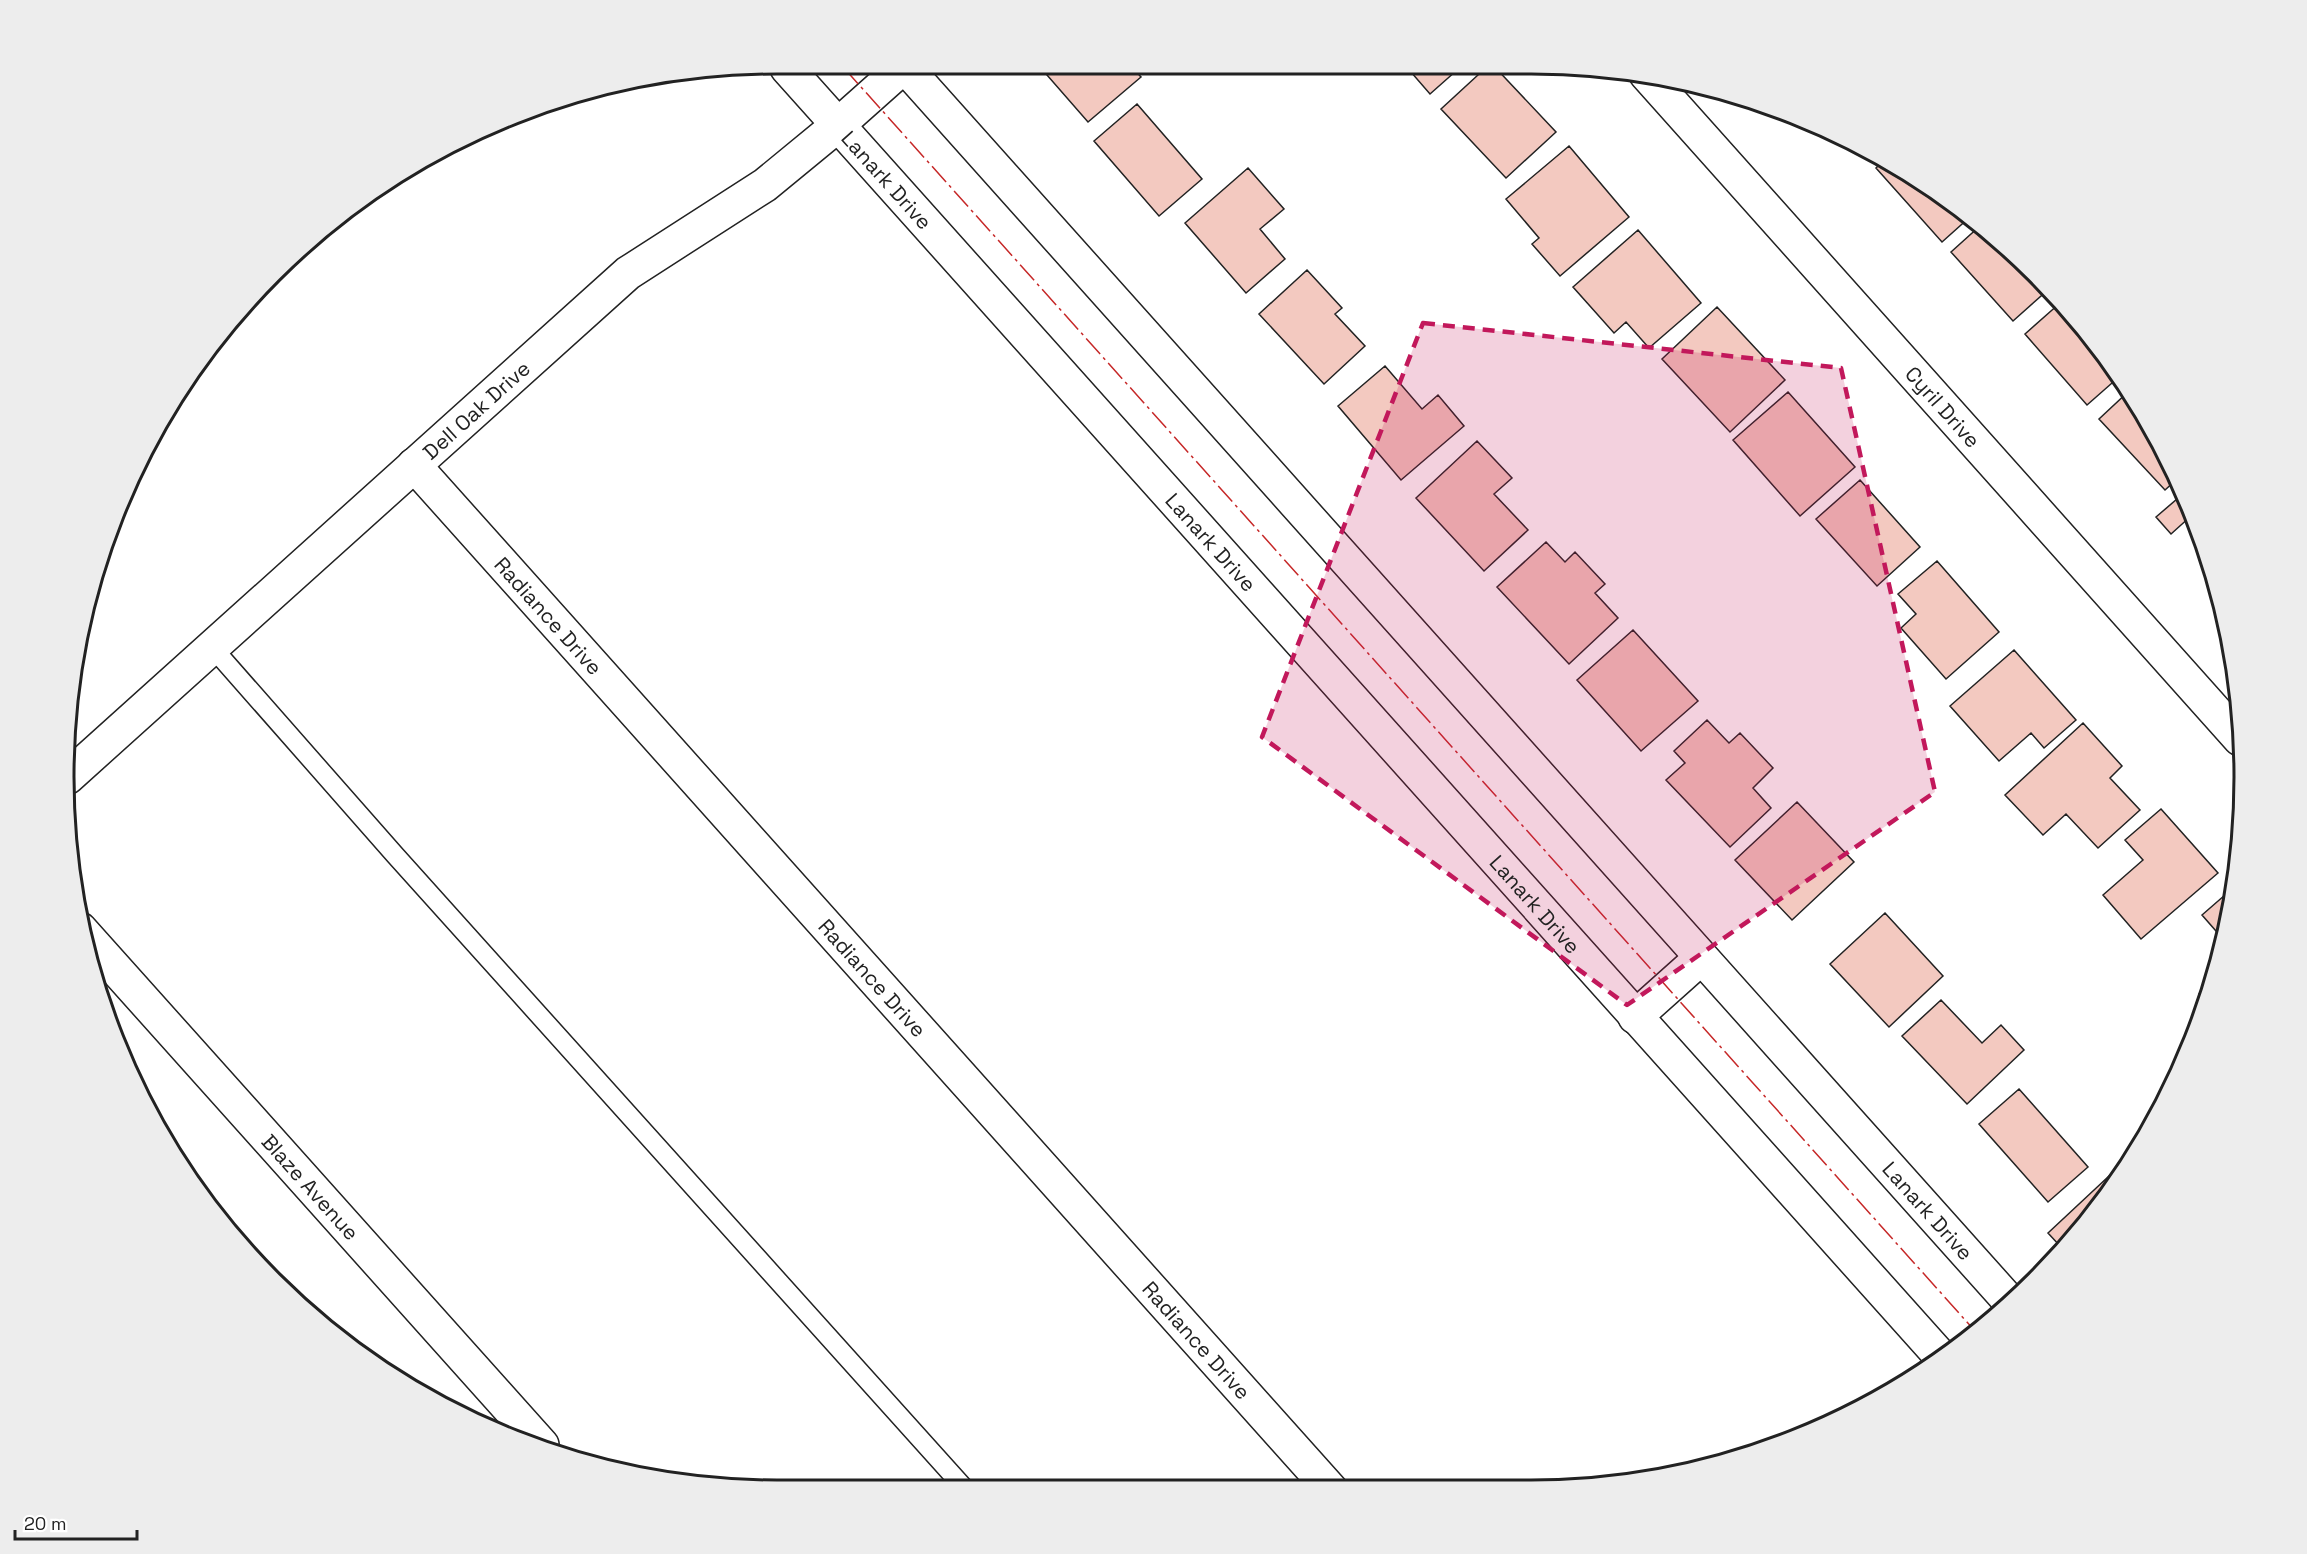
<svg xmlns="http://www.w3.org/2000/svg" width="2307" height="1554" font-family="'Space Grotesk',sans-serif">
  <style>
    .building { fill: #f3c9c0; stroke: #222; stroke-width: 1.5 }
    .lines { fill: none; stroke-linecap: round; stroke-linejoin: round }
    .service-casing { stroke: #222; stroke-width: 21 }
    .minor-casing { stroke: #222; stroke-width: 36 }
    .service { stroke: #fff; stroke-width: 18 }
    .minor { stroke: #fff; stroke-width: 33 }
    .power { stroke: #c62828; stroke-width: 1.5; stroke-dasharray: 21 4.5 3 4.5; stroke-linecap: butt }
    .marked { fill: #c2185b; fill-opacity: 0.2; stroke: #c2185b; stroke-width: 4.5; stroke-dasharray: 12 8; stroke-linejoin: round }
    .labels { text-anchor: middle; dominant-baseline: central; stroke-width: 4.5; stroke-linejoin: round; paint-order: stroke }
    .street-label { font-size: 21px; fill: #222; stroke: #fff }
    .rim { fill: none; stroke: #222; stroke-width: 3 }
  </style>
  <rect width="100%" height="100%" fill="#fff"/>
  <path class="building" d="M1465 63 1430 94 1404 64Z
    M1491 63 1556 132 1506 178 1441 109Z
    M1131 66 1141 77 1088 122 1040 67Z
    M1137 104 1202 179 1159 216 1094 141Z
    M1569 146 1629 217 1560 276 1532 244 1539 238 1506 199Z
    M1884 160 1964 210 1971 216 1942 242 1876 168Z
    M1248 168 1284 209 1260 229 1285 259 1246 293 1185 223Z
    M1981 225 2035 272 2049 289 2013 321 1951 252Z
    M1638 230 1701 303 1649 348 1626 322 1614 333 1573 287Z
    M1307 270 1342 308 1335 314 1365 346 1324 384 1259 314Z
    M2060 303 2120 376 2087 405 2025 334Z
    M1717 307 1785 380 1730 432 1662 359Z
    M1385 366 1422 409 1438 395 1464 426 1401 480 1338 406Z
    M2129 391 2177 479 2165 490 2099 419Z
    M1788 392 1855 467 1800 516 1733 440Z
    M1477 441 1512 478 1494 494 1528 530 1484 571 1416 498Z
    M1860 480 1920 547 1877 586 1816 519Z
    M2184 493 2194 519 2191 516 2171 534 2156 517Z
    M1546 542 1565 562 1575 552 1605 584 1595 593 1618 618 1569 664 1497 587Z
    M1937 561 1999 632 1946 679 1901 628 1916 614 1898 594Z
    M1633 630 1698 701 1641 751 1577 680Z
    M2014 650 2076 720 2044 748 2031 733 1999 761 1950 706Z
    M1707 720 1729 743 1740 733 1773 768 1753 788 1771 808 1730 847 1666 780 1685 763 1674 751Z
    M2083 723 2122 766 2110 778 2140 810 2098 848 2066 814 2043 835 2005 795Z
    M1797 802 1854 862 1792 920 1735 860Z
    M2161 809 2218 873 2141 939 2103 895 2143 860 2125 840Z
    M2233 888 2230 916 2223 939 2202 915Z
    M1885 913 1943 976 1889 1027 1830 964Z
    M2210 983 2205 1000 2199 994Z
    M1941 1000 1982 1043 2001 1025 2024 1050 1967 1104 1902 1036Z
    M2019 1089 2088 1167 2048 1202 1979 1124Z
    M2124 1162 2128 1166 2124 1173 2074 1234 2060 1246 2048 1233Z"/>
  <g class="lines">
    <g class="service-casing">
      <path id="service" d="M212 647 395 855 967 1491"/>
    </g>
    <g class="minor-casing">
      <g id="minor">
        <path id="s1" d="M787 68 1942 1358"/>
        <path id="s2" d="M906 68 2010 1302"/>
        <path id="s3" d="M1646 74 2240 739"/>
        <path id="s4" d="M414 465 1332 1491"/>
        <path id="s5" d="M68 777 628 273 765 185 838 125 902 68"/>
        <path id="s6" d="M80 929 542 1445"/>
        <path d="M1635 1017 1701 958"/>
      </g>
    </g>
    <use href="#service" class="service"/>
    <use href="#minor" class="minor"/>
    <path class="power" d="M844 68 1975 1331"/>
  </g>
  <path class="marked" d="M1423 323 1841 368 1935 792 1627 1005 1262 737Z"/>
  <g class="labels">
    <g class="street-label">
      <text stroke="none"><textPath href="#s1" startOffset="150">Lanark Drive</textPath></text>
      <text stroke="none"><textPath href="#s3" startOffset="446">Cyril Drive</textPath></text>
      <text stroke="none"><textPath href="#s5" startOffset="549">Dell Oak Drive</textPath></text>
      <text stroke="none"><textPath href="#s1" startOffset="636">Lanark Drive</textPath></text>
      <text stroke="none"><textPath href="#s4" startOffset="202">Radiance Drive</textPath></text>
      <text stroke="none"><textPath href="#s1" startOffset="1122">Lanark Drive</textPath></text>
      <text stroke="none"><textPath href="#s4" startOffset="688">Radiance Drive</textPath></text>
      <text stroke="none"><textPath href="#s6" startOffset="346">Blaze Avenue</textPath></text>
      <text stroke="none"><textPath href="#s2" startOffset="1533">Lanark Drive</textPath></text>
      <text stroke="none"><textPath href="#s4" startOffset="1174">Radiance Drive</textPath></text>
    </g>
  </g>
  <path d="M0 0H2307V1554H0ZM777 74H1531A703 703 0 0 1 2234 777V777A703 703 0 0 1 1531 1480H777A703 703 0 0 1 74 777V777A703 703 0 0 1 777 74Z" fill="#ededed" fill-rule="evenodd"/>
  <path class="rim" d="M777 74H1531A703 703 0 0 1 2234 777V777A703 703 0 0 1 1531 1480H777A703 703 0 0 1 74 777V777A703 703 0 0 1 777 74Z"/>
  <path d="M15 1530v9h122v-9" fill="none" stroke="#222222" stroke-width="3"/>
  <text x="24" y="1530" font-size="18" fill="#222222" stroke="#ffffff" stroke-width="4.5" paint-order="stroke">20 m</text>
</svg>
